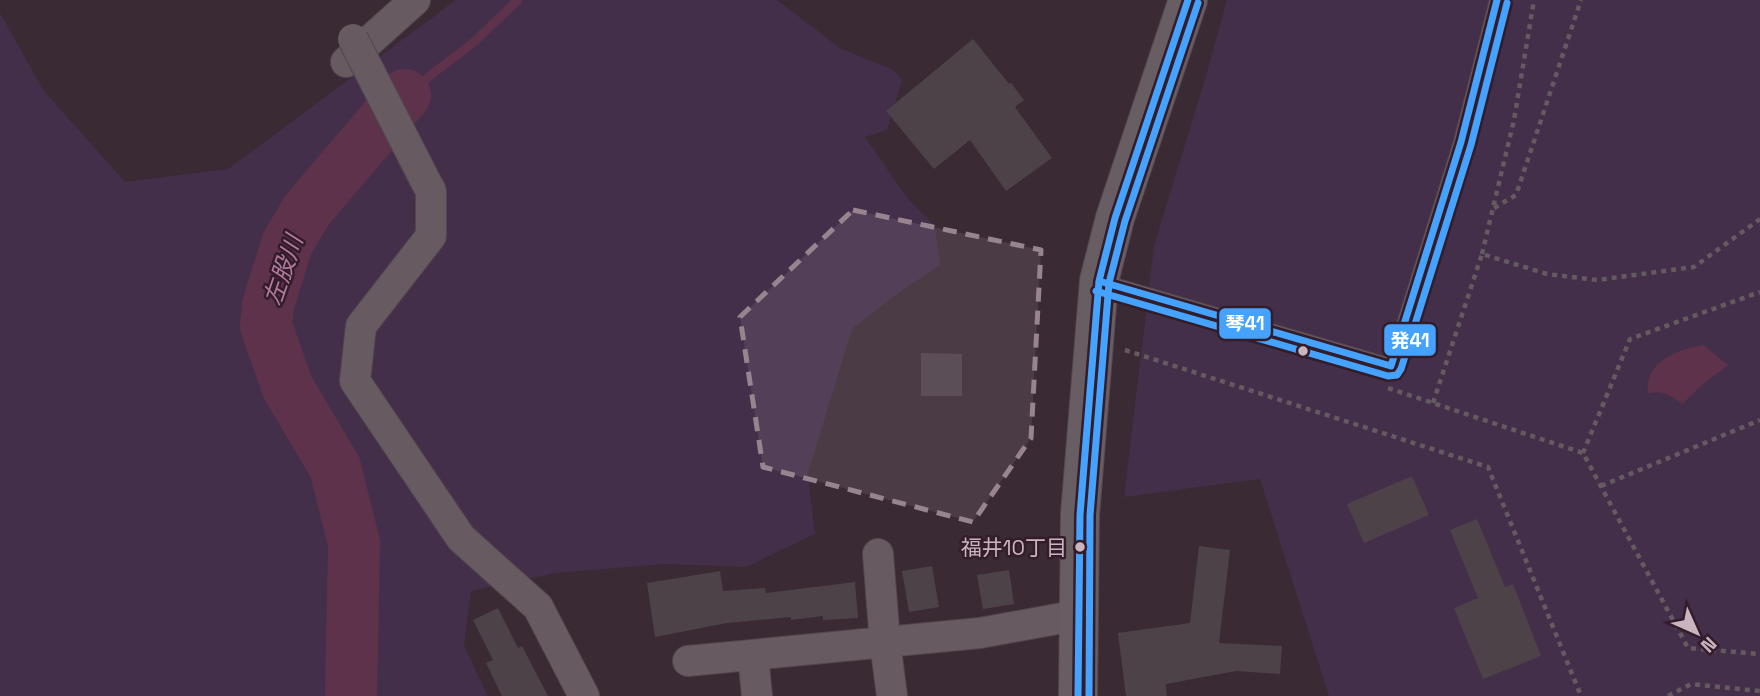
<svg xmlns="http://www.w3.org/2000/svg" width="1760" height="696" font-family="'Space Grotesk','Noto Sans JP',sans-serif">
  <style>
    .green { fill: #432f49 }
    .water { fill: #5f324c }
    .lines { fill: none; stroke-linecap: round; stroke-linejoin: round }
    .stream { stroke: #5f324c; stroke-width: 9 }
    .river { stroke: #5f324c; stroke-width: 52 }
    .building { fill: #4e4249 }
    .lane-casing { stroke: #52464d; stroke-width: 16 }
    .street-casing { stroke: #52464d; stroke-width: 32 }
    .primary-casing { stroke: #564850; stroke-width: 40 }
    .path { stroke: #665a61; stroke-width: 4.5; stroke-dasharray: 5 5; stroke-linecap: butt }
    .lane { stroke: #675a61; stroke-width: 14 }
    .street { stroke: #675a61; stroke-width: 30 }
    .primary { stroke: #685d63; stroke-width: 38 }
    .street-bridge-casing { stroke: #52464d; stroke-width: 32; stroke-linecap: butt }
    .street-bridge { stroke: #675a61; stroke-width: 30 }
    .bus-1-casing { stroke: #341d2b; stroke-width: 12 }
    .bus-2-casing { stroke: #341d2b; stroke-width: 12 }
    .bus-1 { stroke: #45a3ff; stroke-width: 7 }
    .bus-2 { stroke: #45a3ff; stroke-width: 7 }
    .marked { fill: #97848f; fill-opacity: 0.2; stroke: #97848f; stroke-width: 5; stroke-dasharray: 14 9; stroke-linejoin: round }
    .bus-dot { fill: #cab4c0; stroke: #341d2b; stroke-width: 2.5 }
    .labels { text-anchor: middle; dominant-baseline: central; stroke-width: 5; stroke-linejoin: round; paint-order: stroke }
    .bus-label { font-size: 21px; fill: #cab4c0; stroke: #341d2b; text-anchor: end }
    .water-label { font-size: 24px; font-style: italic; fill: #b27b9d; stroke: #341d2b }
    .line-badge { stroke: #341d2b; stroke-width: 2.5 }
    .badge-label { font-size: 19px; text-anchor: middle; font-weight: bold; fill: #fff }
  </style>
  <rect width="100%" height="100%" fill="#392a33"/>
  <path class="green" d="M456 0H777L840 48 894 70 902 80 887 130 865 137 908 199 935 226 940 265 894 296 852 329 808 473 815 534 746 567 665 564 556 573 471 591 464 646 488 696H0V13L44 91 125 182 228 169Z
    M1227 0H1760V696H1329L1260 479 1124 497 1154 246 1206 76Z"/>
  <path class="water" d="M1703 345 1728 365 1702 385 1682 404C1671 395 1663 390 1648 393 1644 362 1676 350 1703 345Z"/>
  <g class="lines">
    <path class="stream" d="M405 95 474 42 518 0"/>
    <path class="river" d="M351 696 354 543 335 467 288 388 266 326 268 305 287 244 307 210 405 95"/>
  </g>
  <path class="building" d="M973 39 1009 84 1011 83 1024 100 1015 107 1052 158 1006 191 970 140 934 169 886 111Z
    M921 353 962 354V396H921Z
    M1412 476 1429 515 1364 543 1347 504Z
    M1477 519 1505 587 1513 584 1541 656 1483 679 1454 608 1478 598 1450 530Z
    M1199 546 1230 550 1219 643 1282 646 1280 674 1236 671 1166 684 1167 696H1126L1118 633 1190 623Z
    M932 566 939 607 909 612 902 571Z
    M1009 570 1014 604 983 609 977 575Z
    M720 571 723 591 765 588 766 593 855 582 858 618 823 620V616L791 620V617L727 623 655 637 647 583Z
    M498 608 518 648 522 646 548 696H502L486 663 493 660 473 620Z"/>
  <g class="lines">
    <g class="lane-casing">
      <path id="lane" d="M1100 281 1391 366 1461 142 1497 0"/>
    </g>
    <g class="street-casing">
      <path id="street" d="M346 62 415 0
        M426 182 431 191V236L361 326 355 381 461 538 538 607 584 696
        M878 554 885 642 892 696
        M753 655 757 696
        M688 661 980 633 1079 615"/>
    </g>
    <g class="primary-casing">
      <path id="primary" d="M1078 696 1080 515 1099 281 1115 218 1188 0"/>
    </g>
    <path class="path" d="M1494 208 1516 195 1581 0
      M1482 254 1514 120 1534 0
      M1125 350 1488 467 1581 696
      M1388 388 1583 453 1688 648 1760 654
      M1433 403 1482 254 1547 274 1597 280 1694 267 1760 219
      M1583 453 1630 339 1760 292
      M1601 486 1760 420
      M1668 696 1691 684 1760 691"/>
    <use href="#lane" class="lane"/>
    <use href="#street" class="street"/>
    <use href="#primary" class="primary"/>
    <g class="street-bridge-casing">
      <path id="street-bridge" d="M353 39 426 182"/>
    </g>
    <use href="#street-bridge" class="street-bridge"/>
    <g class="bus-1-casing">
      <path id="bus-1" d="M1099 281 1391 366
        M1391 366 1461 142 1497 0
        M1078 696 1080 515 1099 281 1115 218 1188 0"/>
    </g>
    <g class="bus-2-casing">
      <path id="bus-2" d="M1096 291 1388 376 1397 375 1401 369 1471 145 1507 3
        M1089 696 1090 515 1109 283 1125 221 1198 3"/>
    </g>
    <use href="#bus-1" class="bus-1"/>
    <use href="#bus-2" class="bus-2"/>
  </g>
  <path class="marked" d="M853 210 1041 250 1031 438 973 522 763 467 740 317Z"/>
  <g class="bus-dot">
    <circle cx="1303" cy="351" r="6"/>
    <circle cx="1080" cy="547" r="6"/>
  </g>
  <g class="labels">
    <g class="bus-label">
      <text x="1067" y="547">福井10丁目</text>
    </g>
    <g class="water-label">
      <text transform="translate(283 270) rotate(-71)">左股川</text>
    </g>
  </g>
  <g class="line-badge">
    <rect x="1218" y="307" width="54" height="33" rx="7" fill="#45a3ff"/>
    <rect x="1383" y="323" width="54" height="34" rx="7" fill="#45a3ff"/>
  </g>
  <g class="badge-label">
    <text x="1245" y="330">琴41</text>
    <text x="1410" y="347">発41</text>
  </g>
  <g transform="translate(1697 633) rotate(135)" stroke="#341d2b" stroke-width="5" paint-order="stroke">
  <path d="M0-5L12 26L0 18L-12 26Z" fill="#cab4c0"/>
  <text y="-10" font-size="19" font-weight="bold" text-anchor="middle" fill="#cab4c0">N</text>
  </g>
</svg>
